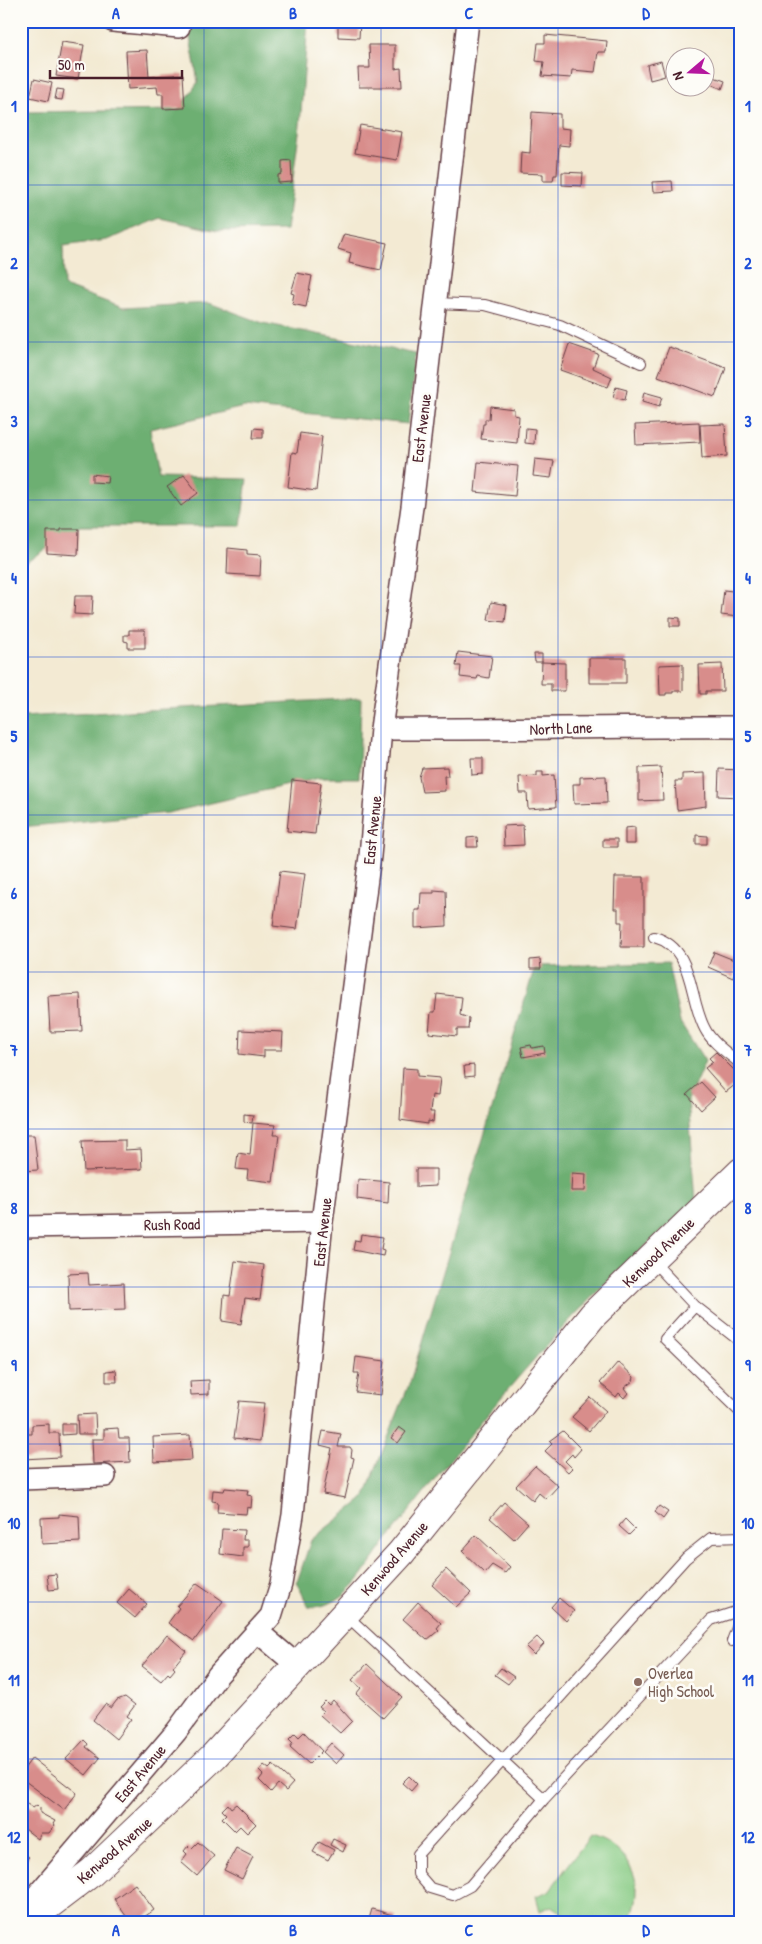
<svg xmlns="http://www.w3.org/2000/svg" width="762" height="1944" font-family="'Patrick Hand',sans-serif">
  <style>
    .green { fill: #87cb84; stroke: #687558 }
    .forest { fill: #6daf72; stroke: #5c674e }
    .building { fill: #d88d8b }
    .lines { fill: none; stroke-linecap: round; stroke-linejoin: round }
    .service-casing { stroke: #633d44; stroke-width: 12 }
    .minor-casing { stroke: #633d44; stroke-width: 24 }
    .secondary-casing { stroke: #633d44; stroke-width: 30 }
    .service { stroke: #fff; stroke-width: 10 }
    .minor { stroke: #fff; stroke-width: 21 }
    .secondary { stroke: #fff; stroke-width: 28 }
    .grid { fill: none; stroke: #1d4ed8; stroke-width: 1; stroke-opacity: 0.55 }
    .education-dot { fill: #8d6e63; stroke: #fdfcf7; stroke-width: 2 }
    .labels { text-anchor: middle; dominant-baseline: central; stroke-width: 5; stroke-linejoin: round; paint-order: stroke }
    .street-label { font-size: 16px; fill: #4a1f2b; stroke: #fdfcf7 }
    .education-label { font-size: 16px; fill: #785e54; stroke: #fdfcf7; text-anchor: start }
    .neatline { fill: none; stroke: #1d4ed8; stroke-width: 2 }
    .grid-label { font-size: 16px; text-anchor: middle; font-weight: bold; fill: #1d4ed8 }
  </style>
  <rect width="100%" height="100%" fill="#fdfcf7"/>
  <filter id="ink" filterUnits="userSpaceOnUse"><feTurbulence type="fractalNoise" baseFrequency=".02" numOctaves="2"/><feDisplacementMap in="SourceGraphic" scale="10" xChannelSelector="R" yChannelSelector="G"/><feConvolveMatrix kernelMatrix="1 2 1 2 8 2 1 2 1" color-interpolation-filters="sRGB"/></filter>
  <filter id="wash" filterUnits="userSpaceOnUse"><feTurbulence type="fractalNoise" baseFrequency=".0096" numOctaves="4" result="noise"/><feDisplacementMap in="SourceGraphic" scale="20" xChannelSelector="R" yChannelSelector="G"/><feGaussianBlur stdDeviation="1.12" result="paint"/><feColorMatrix in="noise" values="0 0 0 0 0 0 0 0 0 0 0 0 0 0 0 0 0 1.4 0 .05"/><feComposite in="paint" operator="in"/></filter>
  <g filter="url(#wash)">
    <rect width="100%" height="100%" fill="#f3ead3"/>
    <path class="green" d="M590 1836C615 1842 637 1865 637 1892 637 1901 633 1911 631 1920L629 1923H577L551 1906 540 1911 536 1896 549 1891Z"/>
    <path class="forest" d="M187 21H308L300 125 286 230 217 231 160 218 107 240 63 246 64 286 123 308 209 303 263 323 416 354 408 424 244 407 150 429 158 477 247 479 241 526H80L21 566V112L179 110 198 82Z
      M361 698 359 778H319L168 813 21 827V717Z
      M668 963 680 1022 705 1061 688 1100 696 1201C663 1231 627 1261 596 1293 520 1370 451 1457 385 1543 365 1570 346 1609 308 1607L297 1582 311 1540 364 1498 410 1382 535 966Z"/>
    <g id="blocks">
      <path class="building" d="M338 21H360L359 38 338 37Z
        M545 35 607 41 606 52H598L595 72 572 70 571 78 542 76 544 62 536 61 538 43H545Z
        M62 42 84 45 78 79 56 76Z
        M369 45H395V69L401 68 402 87H359L358 68H370Z
        M147 50 149 77 183 74 185 108 163 109V94H158L157 87 128 89 126 51Z
        M661 61 665 76 650 80 647 65Z
        M711 76 725 81 722 89 708 83Z
        M34 79 52 83 48 101 30 97Z
        M57 89 64 90 62 100 55 99Z
        M532 112 560 114V128L570 129 569 146 559 145 557 175H554L553 181H543V174L520 173 521 152 530 153Z
        M360 125 402 132 397 160 355 153Z
        M291 160 292 182 278 183V175L282 174V161Z
        M562 172 583 173 582 186 562 185Z
        M672 181 673 191 653 192 652 182Z
        M344 234 387 243 381 270 349 263 351 253 338 249Z
        M297 273 312 276 306 307 292 304 294 294 291 293Z
        M569 344 598 354 593 368 612 377 608 387 560 370Z
        M669 347 726 368 715 397 658 376Z
        M616 387 627 390 625 400 613 397Z
        M644 392 662 397 659 407 642 402Z
        M490 406 514 409V415L519 416 517 443 481 439 483 424H485V419H489Z
        M699 422 700 442 636 445 635 425Z
        M725 424 727 456 702 458 700 425Z
        M254 428 263 429V438H253Z
        M526 428 535 429 534 444 525 443Z
        M300 433 322 436 316 491 288 487 292 452 297 453Z
        M535 459 554 461 551 478 533 476Z
        M478 462 518 466 515 496 475 492Z
        M92 474 108 476 107 483 92 482Z
        M184 475 198 493 181 506 167 487Z
        M61 529H79L78 555 47 553V531H61Z
        M228 548 247 550V554L261 555 260 576 227 574Z
        M724 590 741 592 738 617 721 615Z
        M75 596H93L92 615 74 614Z
        M491 602 507 605 505 622 488 620Z
        M670 617 680 618V626H670Z
        M129 630H145V648H128V642L124 641V635H129Z
        M739 650H741V689H736Z
        M458 652 492 656 489 678 478 676 477 679 460 677 461 666H456Z
        M534 654H542V662H535Z
        M589 658H626V683H589Z
        M542 662 565 663V691H551V684H541Z
        M683 664V691H673V693H666V695H660L659 665Z
        M722 664 723 691H706V694H700L699 665Z
        M471 758H483V774L472 775Z
        M447 767 448 776H444L445 791 422 792 419 777 422 768Z
        M661 767 663 800 639 801V768Z
        M719 769 741 770V797L718 796Z
        M537 772H543V776L554 775 556 807 528 809 527 793H520L519 777 537 776Z
        M705 773 706 806 677 810 675 781H682V774Z
        M606 776 607 803 574 804 573 784H580V777Z
        M292 780 321 783 315 834 287 831Z
        M523 825 524 845 504 846 503 826Z
        M635 827V844H625V828Z
        M696 835 707 836V844H696Z
        M477 837 478 847H467V838Z
        M603 839H617V847H603Z
        M280 871 305 874 297 929 273 926Z
        M615 877H644V947H621L622 922H618V909H614Z
        M434 890 446 891 447 926 415 928V910H420L421 893H434Z
        M714 952 739 962 733 978 708 967Z
        M540 959 541 969H530V960Z
        M80 994 82 1031 50 1032 48 996Z
        M437 994 462 997 460 1015 469 1018 468 1029H457V1036L429 1033 431 1012H435Z
        M240 1030 283 1032 282 1050H264V1057L239 1054Z
        M531 1045 532 1048 544 1046 545 1053 523 1057 521 1047Z
        M716 1052 741 1077V1080L726 1092 705 1068 713 1062 709 1058Z
        M474 1065V1076L465 1077 464 1066Z
        M403 1068 417 1069V1076L440 1078 438 1096 432 1095 430 1112H434L433 1122 428 1121V1124L400 1120Z
        M701 1082 715 1097 701 1110 687 1094Z
        M244 1114 253 1115 252 1123 244 1122Z
        M253 1123 275 1125 273 1135H279L273 1182 247 1179 248 1170 236 1169 238 1153 250 1155Z
        M21 1135H34L38 1170 21 1171Z
        M125 1140V1150L141 1149 142 1169 84 1171 82 1141Z
        M416 1169H436V1186L416 1187Z
        M572 1173 586 1174 585 1191H571Z
        M358 1179 389 1182 388 1203 357 1199Z
        M361 1234 383 1237 381 1249 384 1250 383 1256 353 1250 355 1240 360 1241Z
        M235 1261 264 1265 260 1300 245 1298 241 1324 222 1321 224 1295 230 1296Z
        M88 1273 89 1285 124 1283 125 1309 69 1311 68 1274Z
        M21 1287 24 1313H21Z
        M356 1357 385 1361 381 1395 356 1392 359 1373H354Z
        M618 1362 634 1377 633 1381 624 1388 628 1393 624 1398 619 1393 616 1397 600 1383Z
        M116 1370 117 1382H106V1371Z
        M209 1380V1394L191 1395 190 1381Z
        M590 1397 606 1411 589 1431 572 1417Z
        M239 1401 264 1403 260 1441 234 1438Z
        M95 1414 96 1434H78L77 1415Z
        M49 1424V1433H59L60 1457 23 1459 22 1434H32V1425Z
        M62 1424H75V1434L62 1435Z
        M399 1427 406 1432 398 1443 391 1438Z
        M118 1428 119 1438H129L130 1462 93 1464 92 1439H104V1429Z
        M323 1431 341 1434 338 1447H350L352 1450 351 1457 354 1458 345 1498 323 1494 332 1448 320 1445Z
        M563 1431 581 1449 574 1457 572 1454 565 1461 572 1468 568 1472 545 1451 552 1444 549 1441Z
        M190 1435 192 1460 154 1462 153 1437Z
        M535 1466 558 1486 546 1499 539 1493 533 1501 516 1486Z
        M225 1488 248 1490 247 1495 252 1496 251 1508 247 1507 246 1514 217 1512 218 1502 212 1501 213 1490 224 1491Z
        M504 1502 528 1523 514 1539 490 1518Z
        M659 1506 668 1512 663 1519 655 1512Z
        M59 1514 79 1516 80 1542 42 1544 41 1518 59 1517Z
        M625 1519 635 1529 629 1535 619 1526Z
        M21 1528H24V1544H21Z
        M222 1529 244 1530 243 1540H248V1547H243V1557L220 1554Z
        M476 1535 510 1567 505 1573 492 1565 485 1573 462 1551Z
        M446 1569 471 1593 456 1607 432 1585Z
        M56 1574 58 1589 49 1590 47 1575Z
        M197 1583 223 1601 194 1641 168 1623 179 1608 177 1606Z
        M129 1589 147 1604 135 1618 117 1603Z
        M559 1598 574 1611 566 1621 551 1607Z
        M418 1602 441 1623 437 1628 439 1630 427 1640 403 1619Z
        M167 1635 186 1651 173 1667 175 1669 170 1675 168 1673 161 1681 142 1666Z
        M537 1637 544 1644 534 1655 526 1647Z
        M367 1664 402 1697 383 1718 356 1694 361 1688 352 1680Z
        M501 1668 514 1677 508 1684 495 1675Z
        M125 1697 135 1705 127 1716 131 1719 116 1739 93 1720 105 1704 111 1708 117 1700Z
        M333 1700 352 1721 340 1733 320 1715 324 1711 319 1707 325 1701 329 1705Z
        M304 1732 322 1751 309 1764 290 1747 293 1743 289 1739 295 1733 299 1737Z
        M84 1740 88 1744 86 1747 100 1758 86 1775 66 1759Z
        M331 1743 344 1755 336 1764 323 1752Z
        M32 1758 77 1793 64 1810 21 1778V1773Z
        M264 1765 269 1769 273 1765 293 1783 286 1791 278 1784 271 1792 259 1780 263 1775 259 1771Z
        M409 1776 417 1784 411 1791 402 1783Z
        M21 1800 33 1808 37 1805 40 1808V1813L55 1821 53 1824 55 1825 49 1833H41L38 1839 21 1826Z
        M228 1804 231 1808 236 1804 256 1824 247 1833 240 1826 235 1831 222 1818 226 1814 222 1810Z
        M333 1839 346 1845 343 1852 330 1845Z
        M198 1842 214 1856 197 1876 181 1862 187 1854 184 1851 188 1846 191 1849Z
        M319 1842 334 1850 328 1860 313 1852Z
        M236 1848 253 1857 242 1879 224 1870Z
        M21 1851 29 1857 21 1866Z
        M135 1884 154 1910 137 1922 136 1920 131 1923 114 1899Z
        M372 1909 396 1916 394 1923H368Z"/>
    </g>
  </g>
  <g filter="url(#ink)">
    <use href="#blocks" fill-opacity="0" stroke="#633d44" stroke-width="1"/>
    <g class="lines">
      <g class="service-casing">
        <path id="service" d="M436 303 485 305 560 325 641 363
          M654 937C695 948 688 998 705 1029 712 1043 729 1054 741 1064
          M651 1259 695 1306 741 1342
          M695 1306 665 1339 741 1413
          M741 1537 711 1538 686 1558 418 1854V1874L430 1888 453 1895 470 1886 544 1799 711 1620 741 1610
          M346 1615 544 1799
          M732 1641 741 1617"/>
      </g>
      <g class="minor-casing">
        <path id="minor" d="M113 21 179 27
          M381 729C501 730 621 726 741 727
          M21 1227 322 1222
          M21 1479 105 1476
          M258 1632 298 1666
          M21 1914 176 1732 218 1675 271 1616 281 1584 293 1515 322 1222 370 856 381 729 412 507 468 21"/>
      </g>
      <g class="secondary-casing">
        <path id="secondary" d="M25 1923 92 1872 214 1756 401 1553 593 1315 741 1172"/>
      </g>
      <use href="#service" class="service"/>
      <use href="#minor" class="minor"/>
      <use href="#secondary" class="secondary"/>
    </g>
  </g>
  <path class="grid" d="M204 21V1923M381 21V1923M558 21V1923M21 185H741M21 342H741M21 500H741M21 657H741M21 815H741M21 972H741M21 1129H741M21 1287H741M21 1444H741M21 1602H741M21 1759H741"/>
  <circle class="education-dot" cx="638" cy="1682" r="5"/>
  <g class="labels">
    <g class="street-label">
      <text transform="translate(421 428) rotate(-83)">East Avenue</text>
      <text transform="translate(561 728) rotate(-2)">North Lane</text>
      <text transform="translate(372 830) rotate(-84)">East Avenue</text>
      <text transform="translate(172 1224) rotate(-1)">Rush Road</text>
      <text transform="translate(322 1232) rotate(-84)">East Avenue</text>
      <text transform="translate(658 1252) rotate(-44)">Kenwood Avenue</text>
      <text transform="translate(394 1558) rotate(-49)">Kenwood Avenue</text>
      <text transform="translate(140 1773) rotate(-50)">East Avenue</text>
      <text transform="translate(114 1850) rotate(-41)">Kenwood Avenue</text>
    </g>
    <g class="education-label">
      <text x="648" y="1673">Overlea<tspan x="648" dy="18">High School</tspan></text>
    </g>
  </g>
  <rect width="762" height="1944" fill="none" stroke="#fdfcf7" stroke-width="55"/>
  <g transform="translate(690 72) rotate(251)"><circle r="24" fill="#fdfcf7" stroke="#b5a4a5"/>
  <path d="M0-4L9 19L0 12L-9 19Z" fill="#b5179e"/>
  <text y="-8" font-size="14" font-weight="bold" text-anchor="middle" fill="#4a1f2b">N</text>
  </g>
  <path d="M50 70v8h132v-8" fill="none" stroke="#4a1f2b" stroke-width="2.5"/>
  <text x="58" y="70" font-size="15" fill="#4a1f2b" stroke="#fdfcf7" stroke-width="4" paint-order="stroke">50 m</text>
  <rect x="28" y="28" width="706" height="1888" class="neatline"/>
  <g class="grid-label">
    <text x="116" y="19">A</text>
    <text x="293" y="19">B</text>
    <text x="469" y="19">C</text>
    <text x="646" y="19">D</text>
    <text x="14" y="112">1</text>
    <text x="748" y="112">1</text>
    <text x="14" y="269">2</text>
    <text x="748" y="269">2</text>
    <text x="14" y="427">3</text>
    <text x="748" y="427">3</text>
    <text x="14" y="584">4</text>
    <text x="748" y="584">4</text>
    <text x="14" y="742">5</text>
    <text x="748" y="742">5</text>
    <text x="14" y="899">6</text>
    <text x="748" y="899">6</text>
    <text x="14" y="1056">7</text>
    <text x="748" y="1056">7</text>
    <text x="14" y="1214">8</text>
    <text x="748" y="1214">8</text>
    <text x="14" y="1371">9</text>
    <text x="748" y="1371">9</text>
    <text x="14" y="1529">10</text>
    <text x="748" y="1529">10</text>
    <text x="14" y="1686">11</text>
    <text x="748" y="1686">11</text>
    <text x="14" y="1843">12</text>
    <text x="748" y="1843">12</text>
    <text x="116" y="1936">A</text>
    <text x="293" y="1936">B</text>
    <text x="469" y="1936">C</text>
    <text x="646" y="1936">D</text>
  </g>
</svg>
